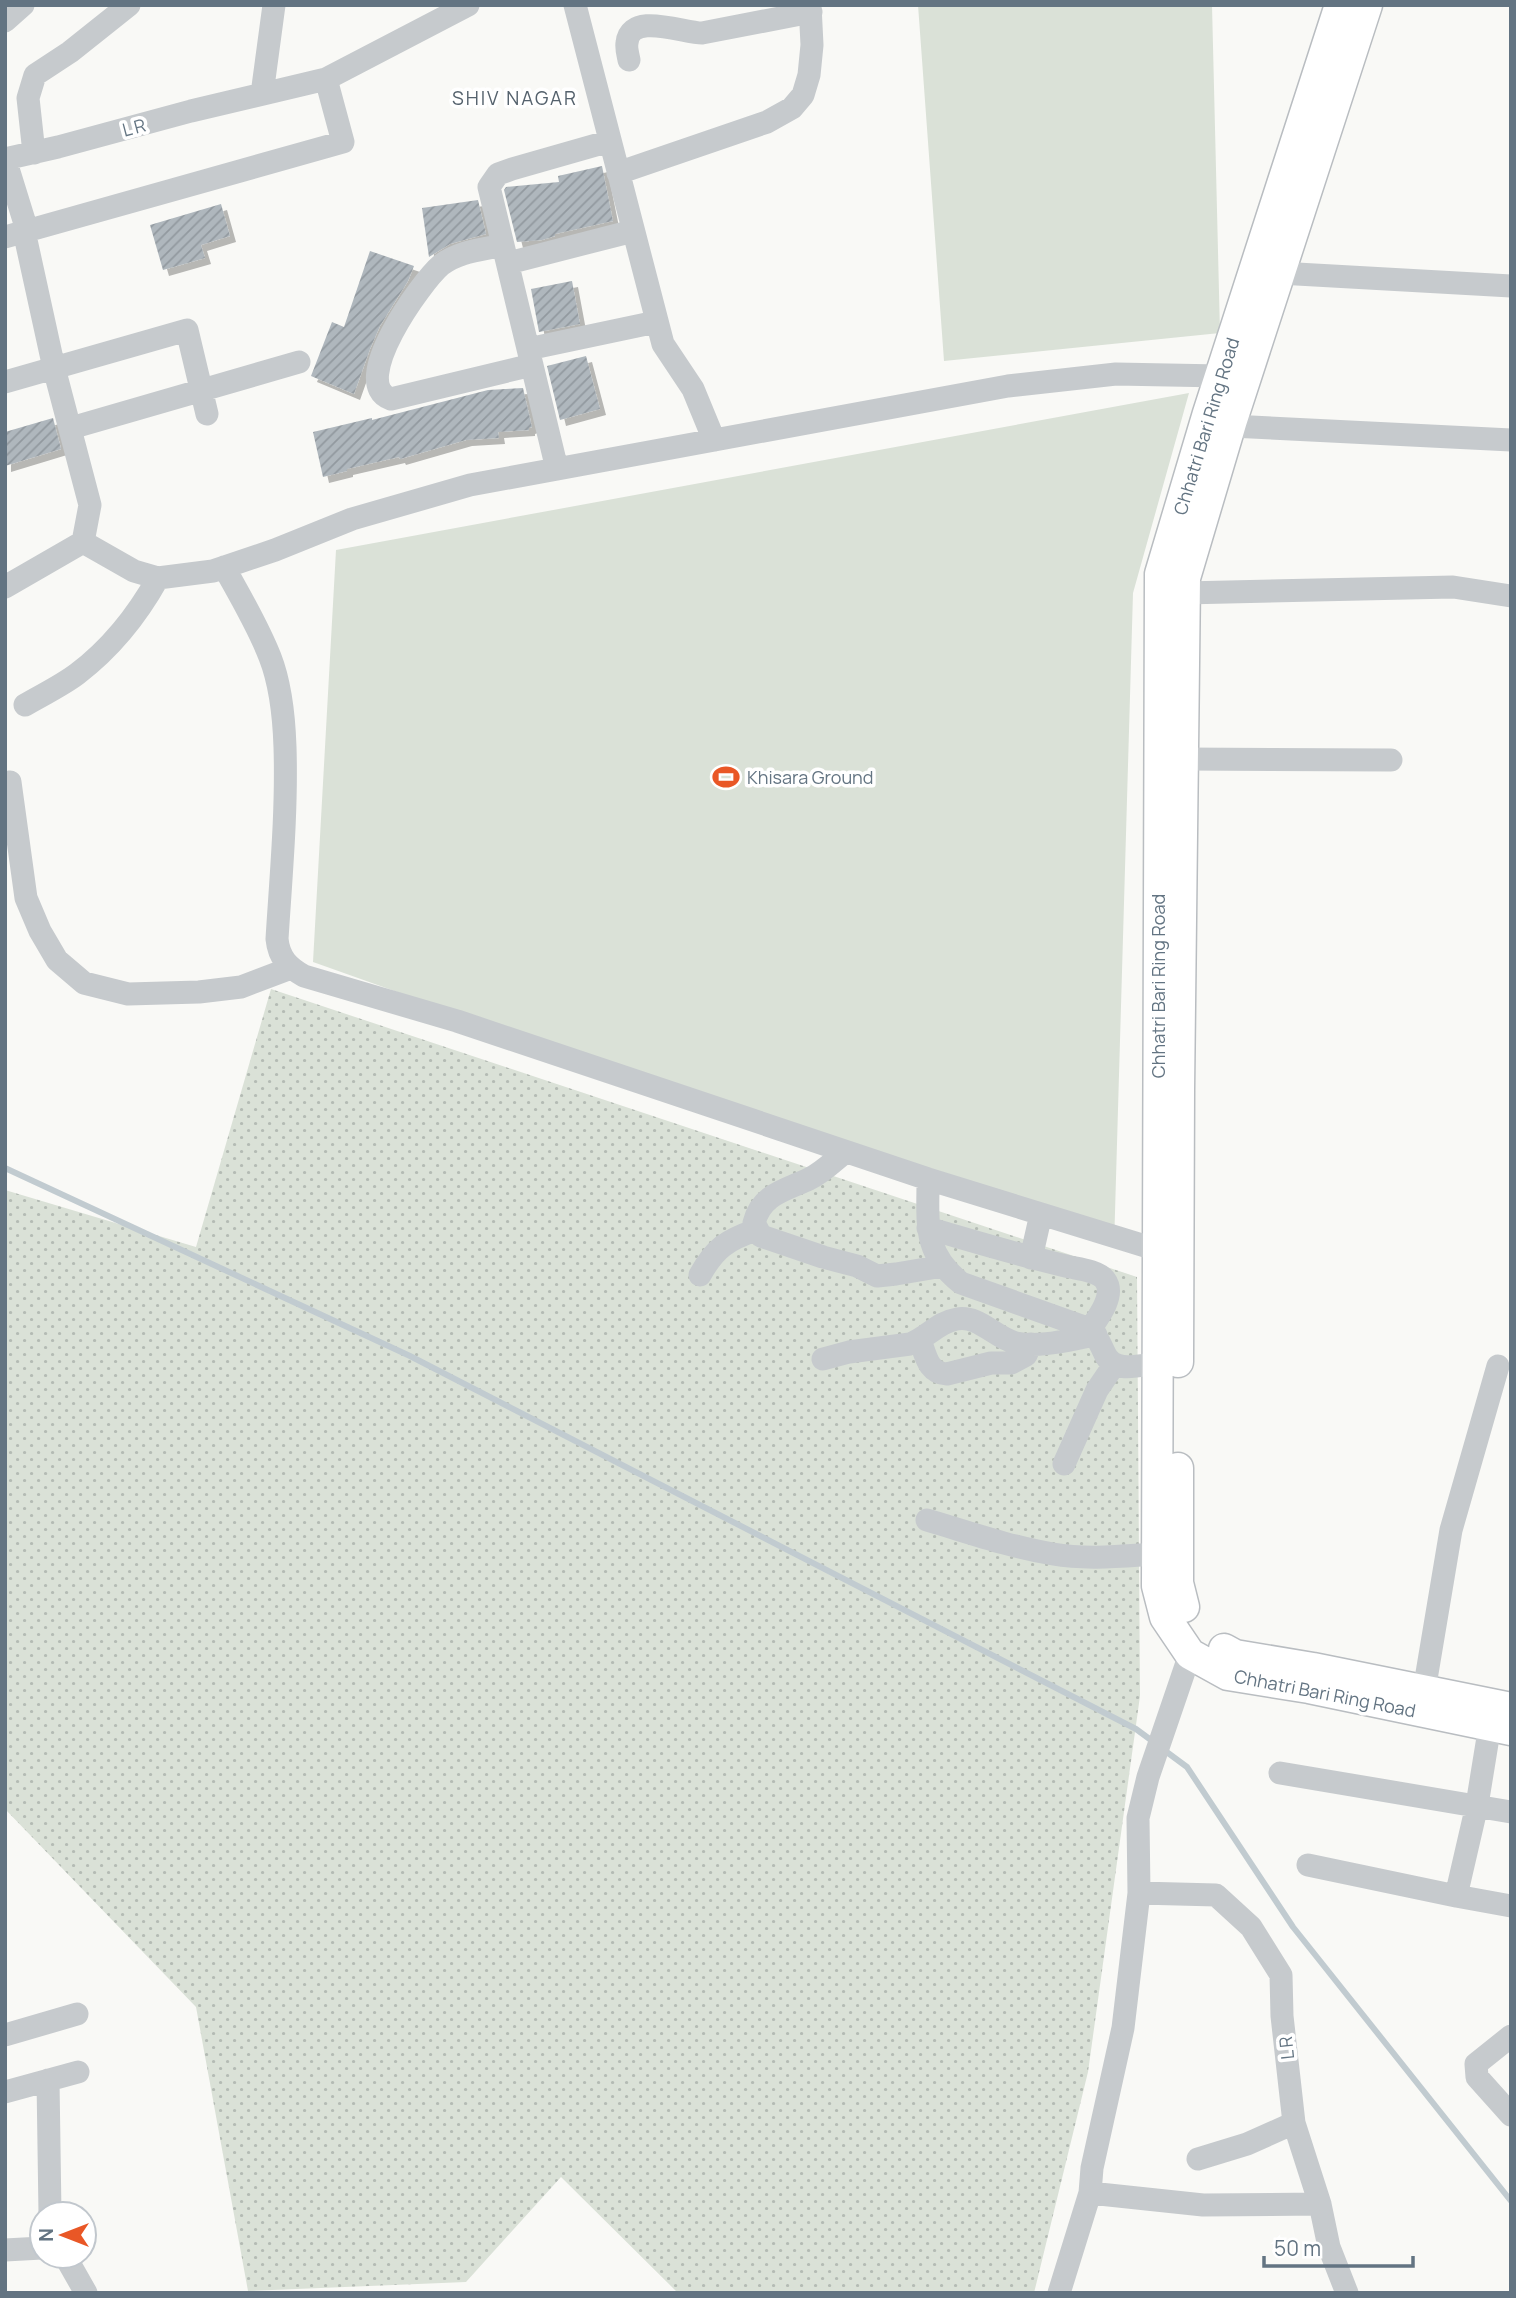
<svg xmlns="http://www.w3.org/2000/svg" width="1516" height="2298" font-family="Manrope,sans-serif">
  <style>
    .grass { fill: url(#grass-dots) }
    .pitch { fill: #dae1d7 }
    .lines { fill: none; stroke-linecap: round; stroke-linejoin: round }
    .stream { stroke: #c1cbd0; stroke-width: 6 }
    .building { fill: url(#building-hatch); filter: url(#shadow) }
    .major-casing { stroke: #b9bdc1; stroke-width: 33 }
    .minor { stroke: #c6cacd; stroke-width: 23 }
    .major { stroke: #fff; stroke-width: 30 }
    .labels { text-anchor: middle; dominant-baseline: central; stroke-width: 7; stroke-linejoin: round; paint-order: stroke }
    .street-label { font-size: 18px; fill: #637482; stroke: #fff }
    .poi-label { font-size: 18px; fill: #637482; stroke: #fff; text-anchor: start }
    .neighbourhood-label { font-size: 19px; letter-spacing: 2px; fill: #55626d; stroke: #fff }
  </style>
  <defs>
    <pattern id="grass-dots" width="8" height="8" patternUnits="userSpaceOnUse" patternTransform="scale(1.75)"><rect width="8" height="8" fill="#dae1d7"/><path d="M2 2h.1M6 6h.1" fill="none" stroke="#b4bbb4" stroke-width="1.8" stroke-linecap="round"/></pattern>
    <pattern id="building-hatch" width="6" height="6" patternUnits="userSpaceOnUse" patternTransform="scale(1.75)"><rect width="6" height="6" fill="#afb7bd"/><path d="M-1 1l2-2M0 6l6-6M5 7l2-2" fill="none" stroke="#92999f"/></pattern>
    <filter id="shadow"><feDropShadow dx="6" dy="6" stdDeviation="0" flood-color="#0004"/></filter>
  </defs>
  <rect width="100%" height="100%" fill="#f9f9f6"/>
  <path class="grass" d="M271 989 1137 1277 1140 1696 1088 2072 1034 2293H678L561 2177 466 2282 248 2291 196 2007 5 1809V1190L196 1247Z"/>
  <path class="pitch" d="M918 5H1212L1220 333 944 361Z
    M1189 393 1133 593 1114 1247 313 962 336 550Z"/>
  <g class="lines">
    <path class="stream" d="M5 1168 410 1356 1136 1729 1155 1743
      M1164 1750 1187 1767 1293 1927 1511 2201"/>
  </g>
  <path class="building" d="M602 166 613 221 555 234V236L542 240 517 242 504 190 506 187 559 182 558 176Z
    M478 200 486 234 450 244 429 257 422 208Z
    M221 204 230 236 201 245 205 258 163 270 150 225Z
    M370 251 414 266 408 281 380 326 370 349 354 394 311 376 332 322 344 327Z
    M572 281 580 324 539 332 531 289Z
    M586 356 600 409 560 420 547 366Z
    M523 388 532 427 529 428V430L498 432 499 438 466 440 400 459 399 457 347 469V471L323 477 313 432 372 418V420L488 390Z
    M53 418 61 449 5 466V432Z"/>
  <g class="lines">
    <g class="major-casing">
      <path id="major" d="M1340 5 1208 413 1160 574 1157 1586 1165 1617 1190 1654 1228 1675 1309 1688 1511 1730
        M1178 1362 1179 1091 1185 578 1232 420 1367 5
        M1178 1468V1583L1184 1607
        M1224 1649 1235 1655 1313 1668 1511 1708"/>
    </g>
    <path class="minor" d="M575 5 663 344 693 389 714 440
      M5 21 23 5
      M629 60C628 55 626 48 627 43 630 11 683 33 702 33L811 12
      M262 94 274 5
      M34 153 28 98 35 75 70 52 129 5
      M5 159 58 147 191 111 326 79 468 5
      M5 159 27 230
      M618 173 767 122 792 108 803 95 809 75 812 45 810 5
      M5 237 343 142 326 79
      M503 245C482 250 459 251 441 265 422 281 347 384 391 399L532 365
      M508 263 633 231
      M1279 273 1511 286
      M528 349 656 322
      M5 382 187 330 207 414
      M1231 426 1511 440
      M71 428 299 362
      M557 469 489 187 498 174 512 169 610 141
      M83 542 134 571 158 578 213 571 275 550 352 519 470 485 1008 386 1116 374 1221 376
      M224 567C240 596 258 626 270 657 281 685 284 717 285 747 287 811 281 875 277 939 279 958 288 967 304 976L457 1021 928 1179 1158 1250
      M5 587 83 542 90 505 54 368 24 231
      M1184 593 1453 587 1511 596
      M25 705C42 695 61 686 77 674 110 649 138 614 158 578
      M1182 759 1391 760
      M10 782 26 898 40 931 57 960 84 983 128 994 199 992 241 987 291 968
      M845 1152C834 1161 822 1173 809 1179 786 1190 761 1194 754 1223L761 1236 823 1257 857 1266 877 1276 896 1274 943 1266
      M928 1179C928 1224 923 1253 961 1283L1090 1329C1098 1337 1100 1344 1105 1354 1114 1374 1140 1365 1158 1363
      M928 1228C975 1242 1022 1256 1070 1267 1080 1269 1098 1271 1105 1280 1116 1295 1098 1318 1090 1329
      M1031 1258 1041 1214
      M700 1275C715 1248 727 1240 756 1230
      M920 1340C926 1356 928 1373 947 1374L991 1363H1011L1026 1355 1031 1344
      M823 1359 849 1352 910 1344C927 1338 938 1322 957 1319 979 1315 995 1338 1016 1343 1041 1348 1071 1339 1096 1335
      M1064 1464 1097 1390 1114 1365
      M927 1520C968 1532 1010 1547 1053 1554 1087 1560 1123 1556 1157 1554
      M1424 1691 1451 1530 1498 1366
      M1490 1725 1477 1805 1456 1896 1511 1906
      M1280 1773 1511 1812
      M1308 1865 1456 1896
      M1139 1893 1216 1895 1251 1927 1281 1975 1282 2016 1294 2123 1320 2204 1329 2247 1347 2293
      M5 2035 77 2014
      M1511 2036 1476 2064 1477 2077 1511 2115
      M48 2080 50 2214
      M5 2092 78 2072
      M1198 2159 1247 2144 1294 2123
      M1090 2193 1203 2205 1320 2204
      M5 2250 42 2248
      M65 2256 86 2293
      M1059 2293 1090 2193 1092 2168 1123 2028 1139 1893 1138 1818 1148 1777 1190 1654"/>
    <use href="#major" class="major"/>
  </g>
  <defs>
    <g id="stadium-bare" transform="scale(2.1)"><path d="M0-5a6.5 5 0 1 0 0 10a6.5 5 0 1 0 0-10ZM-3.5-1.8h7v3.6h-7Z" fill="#e95726" stroke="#fff" stroke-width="2.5" paint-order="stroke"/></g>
  </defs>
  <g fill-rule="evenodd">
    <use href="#stadium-bare" x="726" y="777"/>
  </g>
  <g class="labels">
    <g class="street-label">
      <text transform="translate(134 127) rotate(-15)">L R</text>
      <text transform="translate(1206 426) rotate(-73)">Chhatri Bari Ring Road</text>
      <text transform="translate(1158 986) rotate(-90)">Chhatri Bari Ring Road</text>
      <text transform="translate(1325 1693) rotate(11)">Chhatri Bari Ring Road</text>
      <text transform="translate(1286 2048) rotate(-96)">L R</text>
    </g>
    <g class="poi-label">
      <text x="747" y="777">Khisara Ground</text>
    </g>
    <g class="neighbourhood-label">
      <text x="515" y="98">SHIV NAGAR</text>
    </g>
  </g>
  <rect width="1516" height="2298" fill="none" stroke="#637482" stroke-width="14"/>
  <g transform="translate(63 2235) rotate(270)"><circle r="33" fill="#ffffff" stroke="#c1c7cd" stroke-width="2"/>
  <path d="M0-5L12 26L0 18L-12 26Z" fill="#e95726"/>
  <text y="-10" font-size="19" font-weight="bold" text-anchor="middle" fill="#637482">N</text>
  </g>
  <path d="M1264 2256v10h149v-10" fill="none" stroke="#637482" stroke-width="3.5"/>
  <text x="1274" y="2256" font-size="21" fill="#637482" stroke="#ffffff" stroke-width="5" paint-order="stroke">50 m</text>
</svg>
